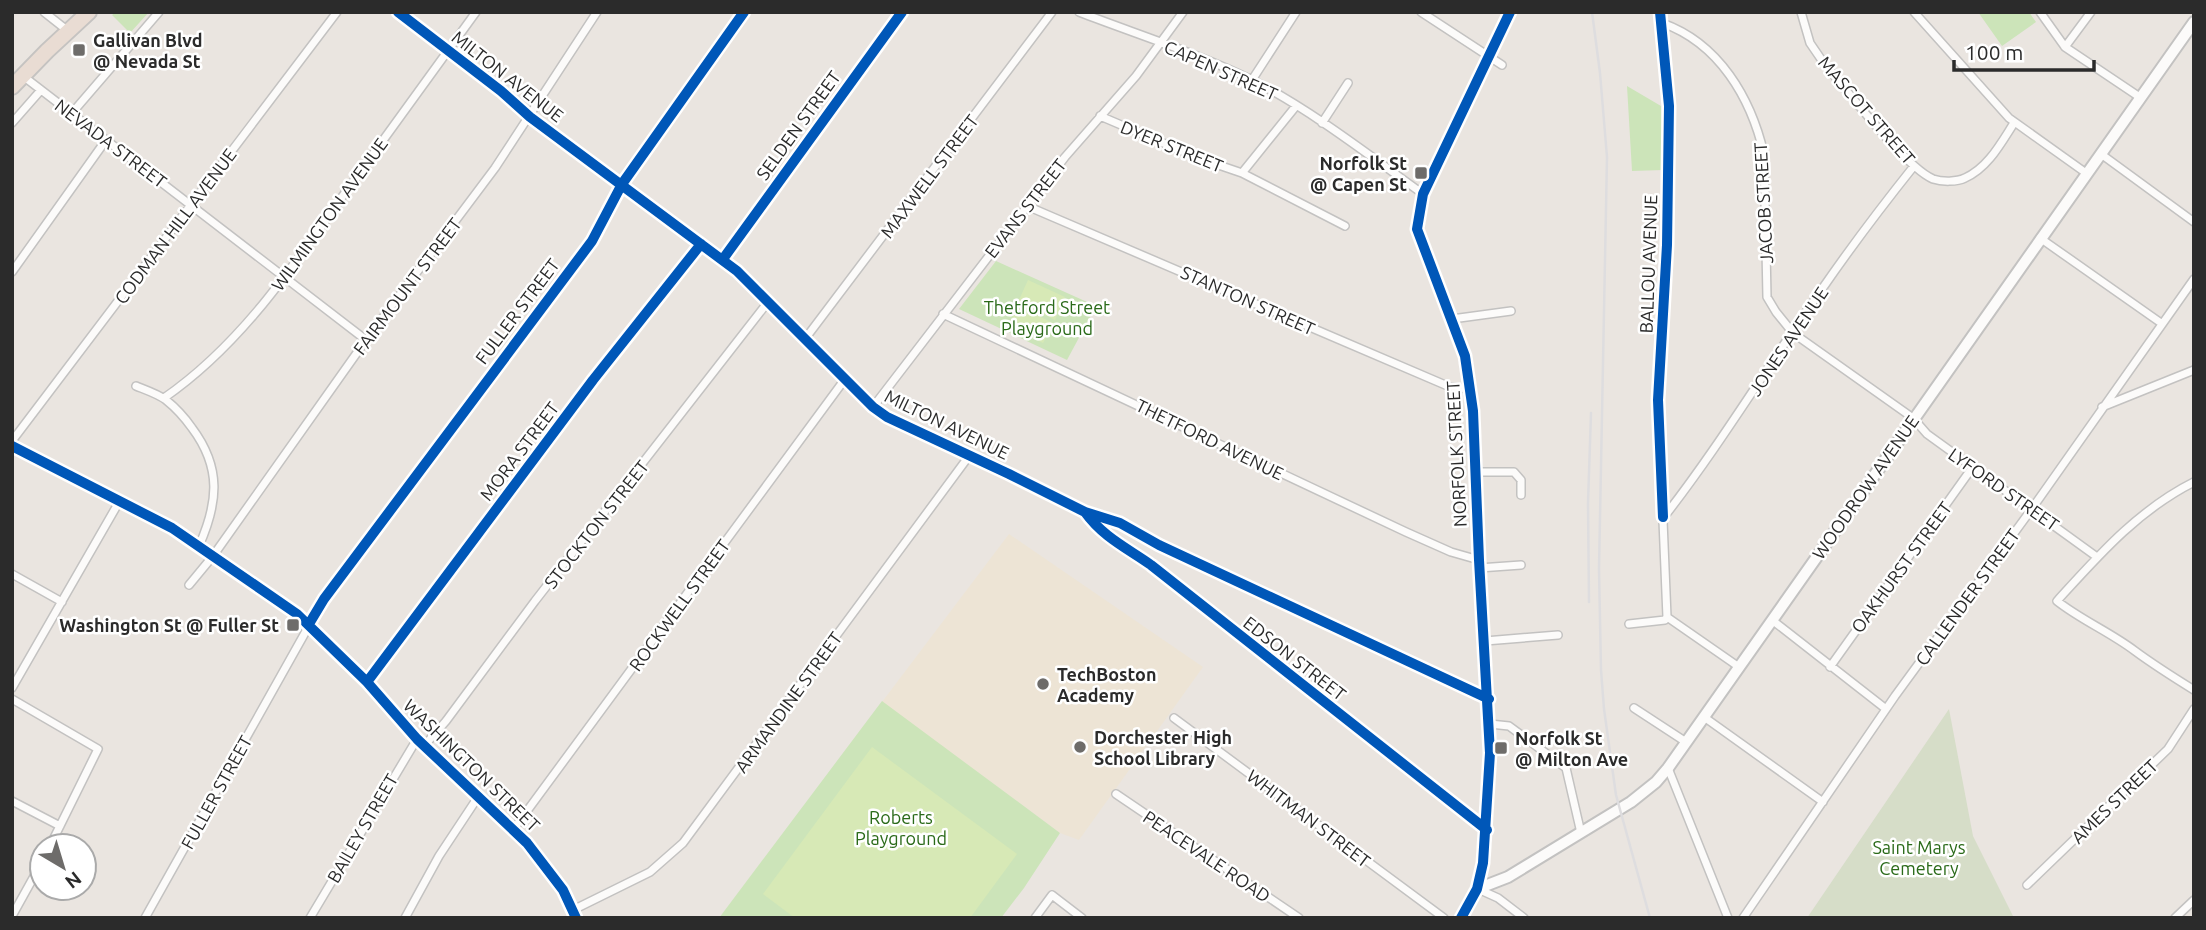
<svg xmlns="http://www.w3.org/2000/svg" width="2206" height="930" font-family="Ubuntu,sans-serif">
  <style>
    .education { fill: #ede4d5 }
    .green { fill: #cce4b9 }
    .cemetery { fill: #d6ddc8 }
    .pitch { fill: #d7e9b6 }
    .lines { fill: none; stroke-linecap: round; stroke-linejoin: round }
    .street-casing { stroke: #c3c2c1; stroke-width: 10 }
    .secondary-casing { stroke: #c3c2c1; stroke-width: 14 }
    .highway-casing { stroke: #c5c3c1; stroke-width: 18 }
    .street { stroke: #fcfbfa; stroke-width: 7 }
    .secondary { stroke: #fcfbfa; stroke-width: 10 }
    .highway { stroke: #e9dcd3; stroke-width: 14 }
    .rail { stroke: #dedddf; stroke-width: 2.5 }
    .cycleway-casing { stroke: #fff; stroke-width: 15 }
    .cycleway { stroke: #0057b8; stroke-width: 10 }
    .poi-dot { fill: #6e6c6a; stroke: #fff; stroke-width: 2.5 }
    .labels { text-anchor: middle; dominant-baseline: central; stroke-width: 5; stroke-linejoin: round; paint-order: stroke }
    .poi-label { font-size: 18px; font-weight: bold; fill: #2b2b2b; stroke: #fff; text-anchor: start }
    .street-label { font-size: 18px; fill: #2b2b2b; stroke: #fff }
    .park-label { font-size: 18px; fill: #2a6a19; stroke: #fff }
  </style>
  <rect width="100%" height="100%" fill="#eae5e0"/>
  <path class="education" d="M1009 534 1203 667 1079 840 1060 833 882 702Z"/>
  <path class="green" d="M116 12H149L130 33 112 15Z
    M1978 12H2029L2036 22 2002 46Z
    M1627 86 1661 106 1663 170 1632 171Z
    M996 261 1096 306 1067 360 959 309Z
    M882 701 1060 833 1024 888 1001 918H719Z"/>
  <path class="cemetery" d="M1949 709 1973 836 2014 918H1807Z"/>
  <path class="pitch" d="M1028 280 1065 297 1055 320 1018 302Z
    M1018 306 1053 323 1043 343 1008 326Z
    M872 747 1017 854 970 918H795L763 894Z"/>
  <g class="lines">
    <g class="street-casing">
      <path id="street" d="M44 12 68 31
        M1079 12C1136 34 1200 54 1254 81 1311 110 1370 156 1423 194
        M1421 12 1502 65
        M1660 12 1669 106 1667 245 1658 400 1667 617 1739 667
        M1801 12 1810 43 1823 62C1845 88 1906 168 1933 179 1942 182 1957 182 1965 178 1988 168 2001 143 2014 123
        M1914 12 2009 118 2086 173
        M2040 12 2065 47 2141 98
        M1662 23C1719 43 1751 98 1764 154L1767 297 1776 312 1793 333 1913 418 1927 434 2097 557
        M2065 47 2091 12
        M23 76 366 340
        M1252 80 1296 12
        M72 113 159 12
        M1100 116 1201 159 1242 173 1296 106
        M12 123 41 90
        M1322 123 1348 83
        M2101 154 2194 222
        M1242 173 1345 226
        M1027 206 1450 387 1471 389
        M2040 238 2161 323
        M723 259 902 12
        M12 272 106 140
        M943 314 1406 532 1451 552 1479 560
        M1452 319 1511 311
        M805 339 1052 12
        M136 386C146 390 158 394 166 400 176 408 185 418 192 428 222 468 218 503 199 546
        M164 398C241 345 294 265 347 190 390 131 433 72 476 12
        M873 407 1065 157 1136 76 1183 12
        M2102 407 2194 370
        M12 441 337 12
        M1476 472H1514L1521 480V495
        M2194 482C2138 510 2098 556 2057 601 2081 620 2110 632 2135 651 2154 665 2173 677 2194 690
        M1664 517C1721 444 1768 365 1822 289 1851 247 1882 206 1914 166
        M1479 568 1521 565
        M12 574 62 602
        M189 585 213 556 366 340 495 168 597 12
        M1772 620 1886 709
        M1629 624 1665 620 1667 617
        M1485 641 1558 635
        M1830 667 1972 468
        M367 682 593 380 701 244
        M12 688 119 502
        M12 699 98 749 50 846
        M1634 708 1686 742
        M1704 717 1823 802
        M1174 718 1444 918
        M1490 724 1509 726 1566 768 1581 833
        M424 746 446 721 535 601 768 302
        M1668 768 1728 918
        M1116 794 1299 918
        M12 801 60 826
        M513 830 845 379
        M2027 885 2168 749 2194 709
        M1478 889 1498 898 1524 918
        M573 910 650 872 683 843 969 456
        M12 916 42 862
        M145 918 324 599 592 241 622 184 744 12
        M310 918 417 739
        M405 918 439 856 478 797
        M1035 918 1052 895 1082 918
        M1743 918 1895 696 2031 510 2194 279
        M2175 918 2194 900"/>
    </g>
    <g class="secondary-casing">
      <path id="secondary" d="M398 12 501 91 530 117 737 271 873 407 887 417 1009 474 1085 512 1120 523 1159 545 1489 699
        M12 446 172 528 297 614 367 682 417 739 527 843 563 890 576 918
        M1085 512C1103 537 1127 548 1151 565L1487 830
        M1477 889 1508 877 1631 802 1656 782 1668 768 2194 22
        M1461 918 1477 889 1483 863 1490 753 1479 560 1473 411 1465 356 1417 229 1423 194 1510 12"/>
    </g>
    <g class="highway-casing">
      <path id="highway" d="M12 87 47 51 89 12"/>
    </g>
    <use href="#street" class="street"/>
    <use href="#secondary" class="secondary"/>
    <use href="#highway" class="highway"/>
    <path class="rail" d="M1592 12 1600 73 1607 157 1599 569 1601 670 1604 709 1616 795 1650 918
      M1589 602 1588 503 1591 413"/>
    <g class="cycleway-casing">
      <path id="cycleway" d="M398 12 501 91 530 117 737 271 873 407 887 417 1009 474 1085 512 1120 523 1159 545 1489 699
        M1660 12 1669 106 1667 245 1658 400 1663 517
        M723 259 902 12
        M12 446 172 528 297 614 367 682 417 739 527 843 563 890 576 918
        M1085 512C1103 537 1127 548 1151 565L1487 830
        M309 624 324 599 592 241 622 184 744 12
        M367 682 593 380 701 244
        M1461 918 1477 889 1483 863 1490 753 1479 560 1473 411 1465 356 1417 229 1423 194 1510 12"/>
    </g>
    <use href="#cycleway" class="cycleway"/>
  </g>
  <g class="poi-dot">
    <rect x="72" y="43" width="14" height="14" rx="3.5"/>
    <rect x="1414" y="166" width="14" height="14" rx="3.5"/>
    <rect x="286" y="618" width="14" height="14" rx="3.5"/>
    <circle cx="1043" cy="684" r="7"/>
    <circle cx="1080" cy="747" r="7"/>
    <rect x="1494" y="741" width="14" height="14" rx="3.5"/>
  </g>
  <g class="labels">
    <g class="poi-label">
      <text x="93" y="40">Gallivan Blvd<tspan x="93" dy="21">@ Nevada St</tspan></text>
      <text x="1407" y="163" text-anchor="end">Norfolk St<tspan x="1407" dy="21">@ Capen St</tspan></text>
      <text x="279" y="625" text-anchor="end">Washington St @ Fuller St</text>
      <text x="1057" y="674">TechBoston<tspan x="1057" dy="21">Academy</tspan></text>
      <text x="1094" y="737">Dorchester High<tspan x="1094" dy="21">School Library</tspan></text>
      <text x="1515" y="738">Norfolk St<tspan x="1515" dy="21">@ Milton Ave</tspan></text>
    </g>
    <g class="street-label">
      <text transform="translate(1221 70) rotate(24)">CAPEN STREET</text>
      <text transform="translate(508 76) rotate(38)">MILTON AVENUE</text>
      <text transform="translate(1867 110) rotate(49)">MASCOT STREET</text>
      <text transform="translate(798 125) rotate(-54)">SELDEN STREET</text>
      <text transform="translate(111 143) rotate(37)">NEVADA STREET</text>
      <text transform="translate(1172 146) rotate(22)">DYER STREET</text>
      <text transform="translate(929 176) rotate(-53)">MAXWELL STREET</text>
      <text transform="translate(1763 203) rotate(-93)">JACOB STREET</text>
      <text transform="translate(1025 208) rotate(-52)">EVANS STREET</text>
      <text transform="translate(329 214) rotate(-54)">WILMINGTON AVENUE</text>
      <text transform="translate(175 226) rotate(-53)">CODMAN HILL AVENUE</text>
      <text transform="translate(1648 264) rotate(-88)">BALLOU AVENUE</text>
      <text transform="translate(407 286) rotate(-53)">FAIRMOUNT STREET</text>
      <text transform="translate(1248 300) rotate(24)">STANTON STREET</text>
      <text transform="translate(517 311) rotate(-53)">FULLER STREET</text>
      <text transform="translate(1788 341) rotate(-56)">JONES AVENUE</text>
      <text transform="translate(947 424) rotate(26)">MILTON AVENUE</text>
      <text transform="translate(1210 439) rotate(26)">THETFORD AVENUE</text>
      <text transform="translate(519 451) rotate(-53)">MORA STREET</text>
      <text transform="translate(1456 454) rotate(-93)">NORFOLK STREET</text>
      <text transform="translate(1865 487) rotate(-55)">WOODROW AVENUE</text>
      <text transform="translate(2004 489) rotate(35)">LYFORD STREET</text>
      <text transform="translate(596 524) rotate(-52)">STOCKTON STREET</text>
      <text transform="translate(1901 567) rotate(-54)">OAKHURST STREET</text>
      <text transform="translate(1967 597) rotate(-54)">CALLENDER STREET</text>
      <text transform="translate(679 605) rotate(-54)">ROCKWELL STREET</text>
      <text transform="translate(1295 658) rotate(38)">EDSON STREET</text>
      <text transform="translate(788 702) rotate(-54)">ARMANDINE STREET</text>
      <text transform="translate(472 765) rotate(44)">WASHINGTON STREET</text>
      <text transform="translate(216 792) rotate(-61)">FULLER STREET</text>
      <text transform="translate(2114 801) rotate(-44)">AMES STREET</text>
      <text transform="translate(1309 818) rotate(37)">WHITMAN STREET</text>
      <text transform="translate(362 828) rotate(-60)">BAILEY STREET</text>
      <text transform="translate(1207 856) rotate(34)">PEACEVALE ROAD</text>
    </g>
    <g class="park-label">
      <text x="1047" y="307">Thetford Street<tspan x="1047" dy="21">Playground</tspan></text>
      <text x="901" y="817">Roberts<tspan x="901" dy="21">Playground</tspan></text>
      <text x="1919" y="847">Saint Marys<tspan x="1919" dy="21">Cemetery</tspan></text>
    </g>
  </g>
  <rect width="2206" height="930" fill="none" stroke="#2b2b2b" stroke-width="28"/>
  <g transform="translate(63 867) rotate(142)"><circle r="33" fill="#ffffff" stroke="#aaaaaa" stroke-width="2"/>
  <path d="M0-5L12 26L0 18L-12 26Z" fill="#6e6c6a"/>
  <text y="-10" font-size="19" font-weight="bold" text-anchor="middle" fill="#2b2b2b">N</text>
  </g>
  <path d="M1954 60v10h140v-10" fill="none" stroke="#2b2b2b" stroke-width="3.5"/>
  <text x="1965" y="60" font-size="21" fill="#2b2b2b" stroke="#ffffff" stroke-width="5" paint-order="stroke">100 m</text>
</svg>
